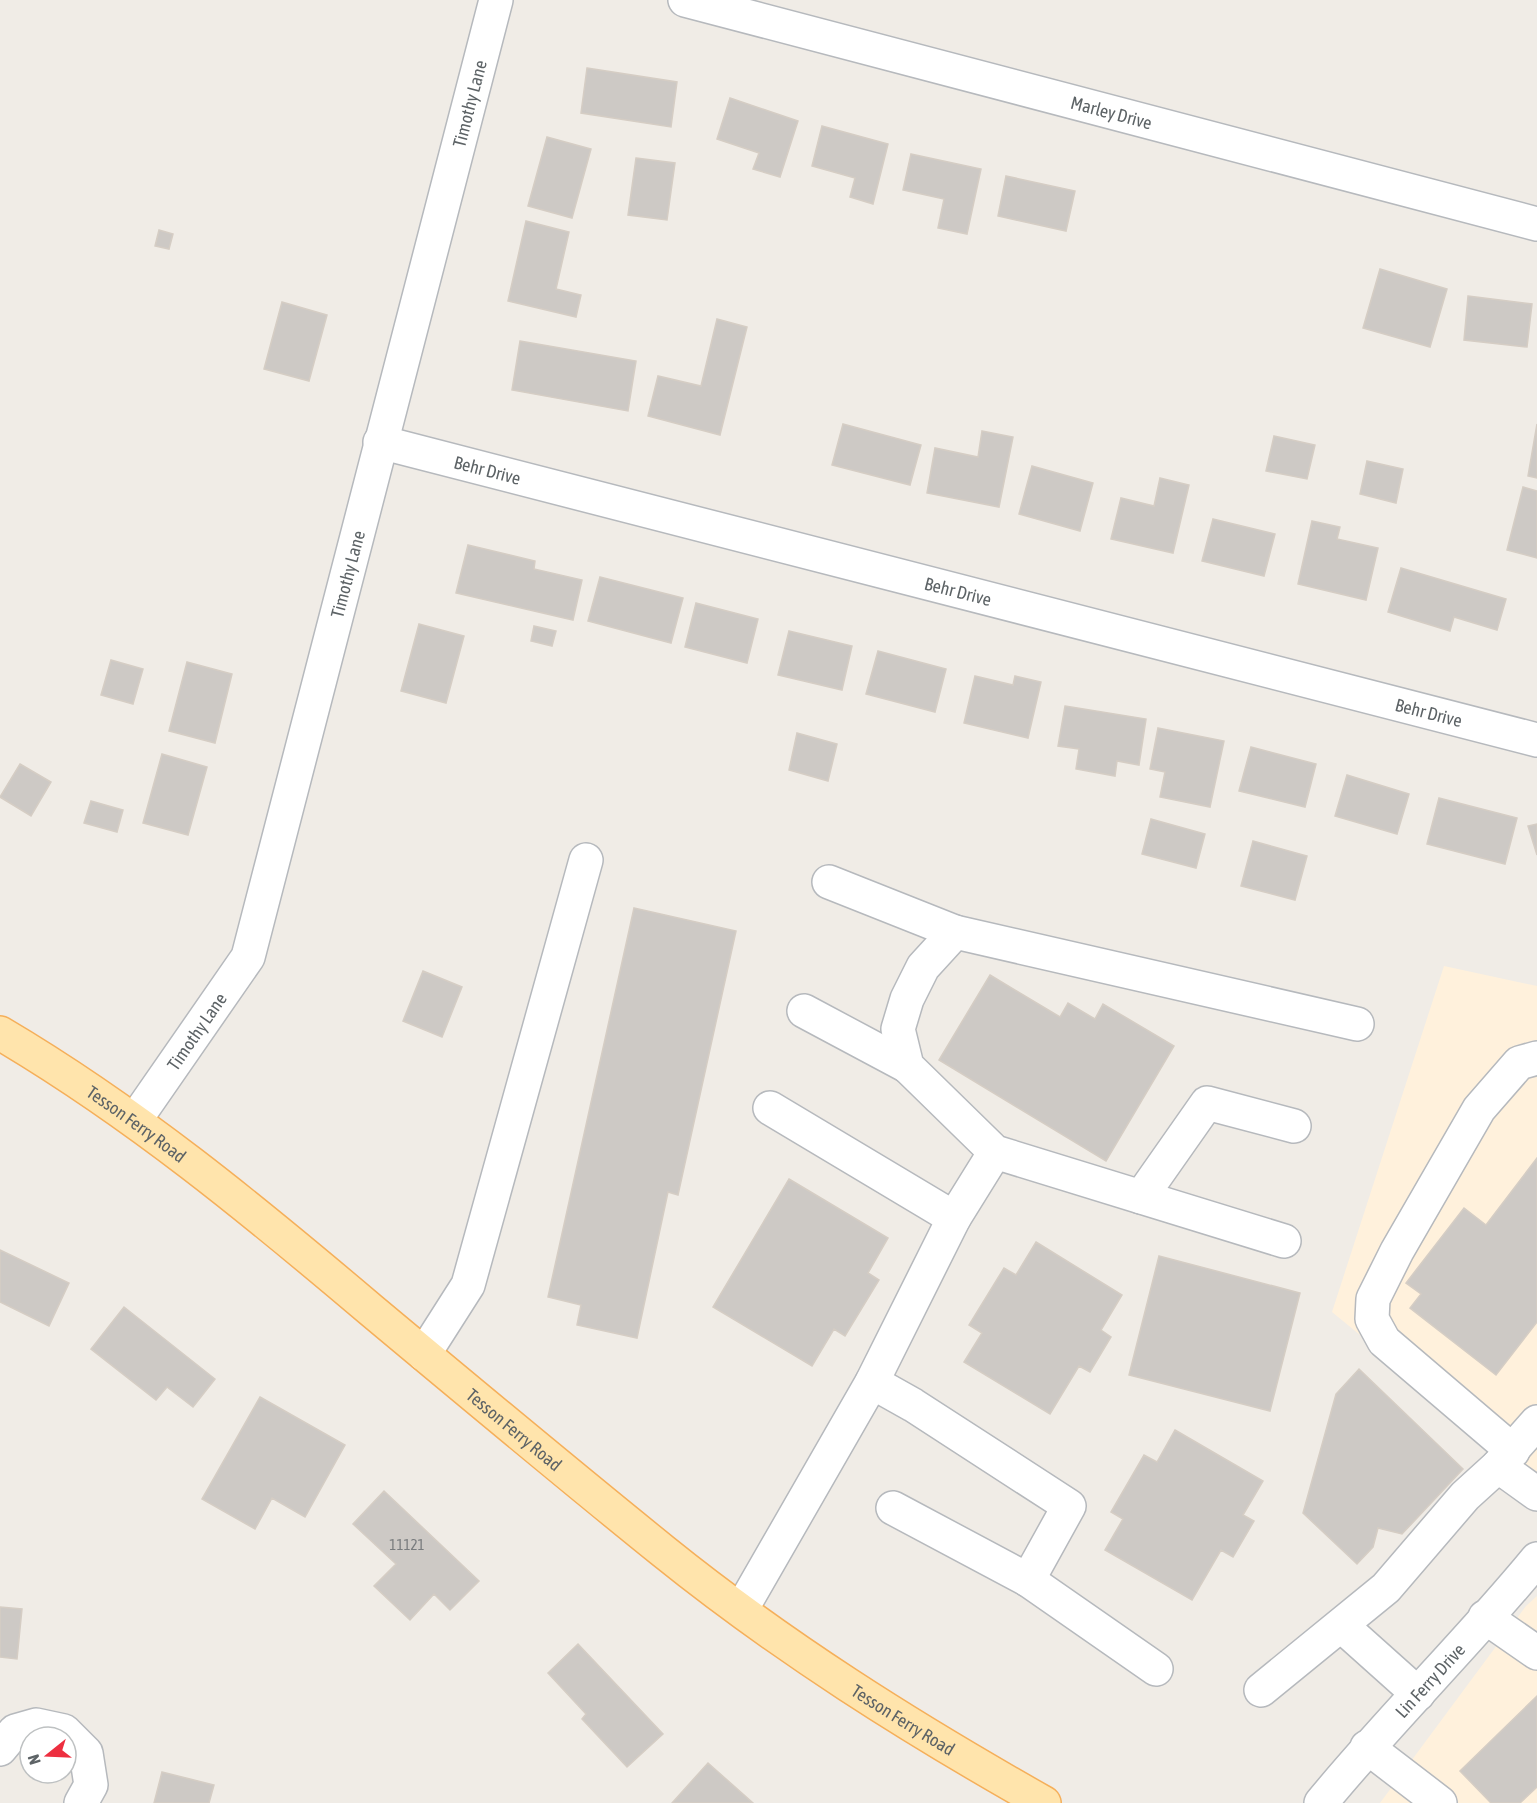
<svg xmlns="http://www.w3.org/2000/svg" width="1537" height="1803" font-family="'Asap Condensed',sans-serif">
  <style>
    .commercial { fill: #fff1dc }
    .building { fill: #cdc9c5; stroke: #d5cdc4; stroke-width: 1.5 }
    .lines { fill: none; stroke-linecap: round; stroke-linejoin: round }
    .minor-casing { stroke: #b6b9bd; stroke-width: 36 }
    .major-casing { stroke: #f5af5a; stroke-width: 36 }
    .minor { stroke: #fff; stroke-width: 33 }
    .major { stroke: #ffe4ac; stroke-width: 33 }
    .labels { text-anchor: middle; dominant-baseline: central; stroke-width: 4.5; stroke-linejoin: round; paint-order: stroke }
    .number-label { font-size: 15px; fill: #797c7e }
    .street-label { font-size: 18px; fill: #5d6366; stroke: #fff }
  </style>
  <rect width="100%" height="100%" fill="#f0ece6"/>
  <path class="commercial" d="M1444 966 1537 986V1480L1332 1312Z
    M1537 1596V1803H1380L1526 1606Z"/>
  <path class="building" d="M587 68 677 82 671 127 581 113Z
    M730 98 798 121 780 177 753 169 759 153 717 139Z
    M822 126 888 144 873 204 850 197 855 178 812 166Z
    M547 137 591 149 572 218 528 206Z
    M911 154 981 169 967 234 938 228 944 199 903 190Z
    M636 158 675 163 667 220 628 215Z
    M1006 176 1075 191 1066 231 998 216Z
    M526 221 569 232 556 289 581 295 576 317 508 301Z
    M159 230 173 234 169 249 155 246Z
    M1380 269 1447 289 1430 347 1363 328Z
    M1468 296 1532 304 1527 347 1464 340Z
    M282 302 327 315 309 381 264 369Z
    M717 319 747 327 720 435 648 416 658 376 701 386Z
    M520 341 636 361 628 411 512 390Z
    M843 424 921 445 910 485 832 465Z
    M1537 424V478L1528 476Z
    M982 431 1013 437 999 507 927 493 935 448 978 457Z
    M1274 436 1315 445 1307 479 1266 471Z
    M1367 461 1403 469 1396 503 1360 494Z
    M1032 466 1093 483 1080 531 1019 514Z
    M1160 478 1189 485 1173 553 1111 539 1121 498 1154 506Z
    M1523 487 1537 491V558L1507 550Z
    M1213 519 1275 534 1264 576 1202 561Z
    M1312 521 1340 527 1337 539 1378 548 1366 600 1298 584Z
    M468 545 535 561 534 569 582 580 573 620 456 593Z
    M1401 568 1506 599 1497 630 1454 617 1450 631 1388 612Z
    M600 577 683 598 671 643 588 621Z
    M696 603 758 619 747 663 685 647Z
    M419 624 464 636 446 703 401 691Z
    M534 626 556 631 552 646 531 641Z
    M789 631 852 646 842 690 778 675Z
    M878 651 946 669 935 712 866 694Z
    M111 660 143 669 133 704 101 695Z
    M187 662 232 674 215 743 169 731Z
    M975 676 1013 685 1015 676 1041 682 1028 738 964 723Z
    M1065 706 1146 719 1139 765 1117 761 1115 776 1076 769 1079 749 1058 746Z
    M1158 728 1224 741 1210 807 1160 797 1165 772 1150 769Z
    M797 733 837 744 828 781 789 770Z
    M1251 747 1316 764 1305 807 1239 791Z
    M162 754 207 767 188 835 143 823Z
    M20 764 51 782 31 816 0 797Z
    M1347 775 1409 794 1397 834 1335 816Z
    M1439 798 1517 818 1505 864 1427 844Z
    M91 801 123 810 117 832 84 823Z
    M1151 819 1205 834 1196 868 1142 854Z
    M1537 824V855L1528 826Z
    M1253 841 1307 856 1295 900 1241 886Z
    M634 908 736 931 678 1195 668 1192 637 1338 577 1325 581 1305 548 1297Z
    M423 971 462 987 442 1037 403 1021Z
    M990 975 1060 1017 1068 1003 1095 1019 1103 1004 1174 1046 1106 1161 939 1060Z
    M1537 1158V1322L1496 1375 1410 1308 1421 1294 1406 1283 1464 1208 1486 1225Z
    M789 1179 888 1238 868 1273 879 1280 845 1336 834 1329 812 1366 713 1307Z
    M1036 1242 1122 1295 1101 1330 1111 1337 1090 1372 1079 1366 1050 1414 964 1362 982 1333 969 1325 1004 1268 1016 1275Z
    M0 1250 69 1283 49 1326 0 1302Z
    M1159 1256 1300 1293 1270 1411 1129 1375Z
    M124 1307 215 1379 193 1407 167 1387 156 1400 91 1349Z
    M1359 1369 1463 1469 1402 1534 1378 1528 1373 1547 1357 1564 1303 1513 1336 1394Z
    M260 1397 345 1445 305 1517 272 1498 255 1529 202 1499Z
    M1175 1430 1263 1481 1243 1515 1254 1521 1233 1557 1221 1550 1192 1600 1105 1550 1123 1519 1111 1512 1144 1455 1157 1462Z
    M384 1491 479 1581 450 1610 434 1594 410 1620 374 1586 396 1564 353 1524Z
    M0 1607 22 1609 17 1659 0 1657Z
    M578 1644 663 1734 627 1767 582 1719 586 1714 548 1673Z
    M1537 1696V1787L1520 1803H1491L1460 1771Z
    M708 1763 753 1803H672Z
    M162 1772 214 1785 209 1803H154Z"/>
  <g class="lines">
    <g class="minor-casing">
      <g id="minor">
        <path id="s1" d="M685 0 1537 224"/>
        <path id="s2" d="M380 442 1537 740"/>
        <path d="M829 882 955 932"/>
        <path d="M804 1011 907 1066"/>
        <path d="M770 1108 954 1218"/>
        <path id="s3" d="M135 1120 248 957 496 0"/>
        <path d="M1141 1197 1207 1103 1294 1126"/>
        <path d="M1284 1241 995 1152 907 1066 898 1029 907 999 923 967 955 932 1357 1024"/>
        <path d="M424 1354 468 1285 586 860"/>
        <path d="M872 1382 913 1405 1069 1506 1028 1580 893 1508"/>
        <path d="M1513 1451 1384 1341 1372 1319 1373 1299 1397 1251 1479 1109 1519 1063 1537 1058"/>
        <path d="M1498 1466 1537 1422"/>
        <path d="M1028 1580 1156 1669"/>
        <path d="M741 1610 872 1382 954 1218 995 1152"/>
        <path d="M1485 1617 1537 1653"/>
        <path d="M1342 1626 1418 1694"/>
        <path d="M1261 1690 1386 1588 1465 1496 1498 1466 1537 1494"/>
        <path d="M1367 1747 1440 1803"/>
        <path d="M0 1749 15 1731 36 1725 64 1731 86 1753 91 1785 81 1803"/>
        <path id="s4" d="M1321 1803C1390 1719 1468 1643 1537 1559"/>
      </g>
    </g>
    <g class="major-casing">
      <g id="major">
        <path id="s5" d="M0 1033C134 1112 253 1210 371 1310 468 1391 565 1472 663 1551 782 1647 911 1728 1044 1803"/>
      </g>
    </g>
    <use href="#minor" class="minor"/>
    <use href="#major" class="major"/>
  </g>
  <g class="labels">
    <g class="number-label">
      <text x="407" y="1544">11121</text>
    </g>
    <g class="street-label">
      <text stroke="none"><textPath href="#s3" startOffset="1080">Timothy Lane</textPath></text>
      <text stroke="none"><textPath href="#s1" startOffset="441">Marley Drive</textPath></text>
      <text stroke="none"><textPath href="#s2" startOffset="111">Behr Drive</textPath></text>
      <text stroke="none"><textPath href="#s3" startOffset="594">Timothy Lane</textPath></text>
      <text stroke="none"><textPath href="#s2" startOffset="597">Behr Drive</textPath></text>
      <text stroke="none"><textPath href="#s2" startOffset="1083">Behr Drive</textPath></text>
      <text stroke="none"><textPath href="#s3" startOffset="108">Timothy Lane</textPath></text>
      <text stroke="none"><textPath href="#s5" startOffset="164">Tesson Ferry Road</textPath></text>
      <text stroke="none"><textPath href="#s5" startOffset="650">Tesson Ferry Road</textPath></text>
      <text stroke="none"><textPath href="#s4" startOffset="164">Lin Ferry Drive</textPath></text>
      <text stroke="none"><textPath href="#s5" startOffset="1136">Tesson Ferry Road</textPath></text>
    </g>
  </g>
  <g transform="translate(48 1755) rotate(252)"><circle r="28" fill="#ffffff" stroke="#bec1c2" stroke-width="1.5"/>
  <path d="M0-4.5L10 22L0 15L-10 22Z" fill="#ed2f40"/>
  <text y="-9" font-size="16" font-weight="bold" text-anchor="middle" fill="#5d6366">N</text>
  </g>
</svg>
